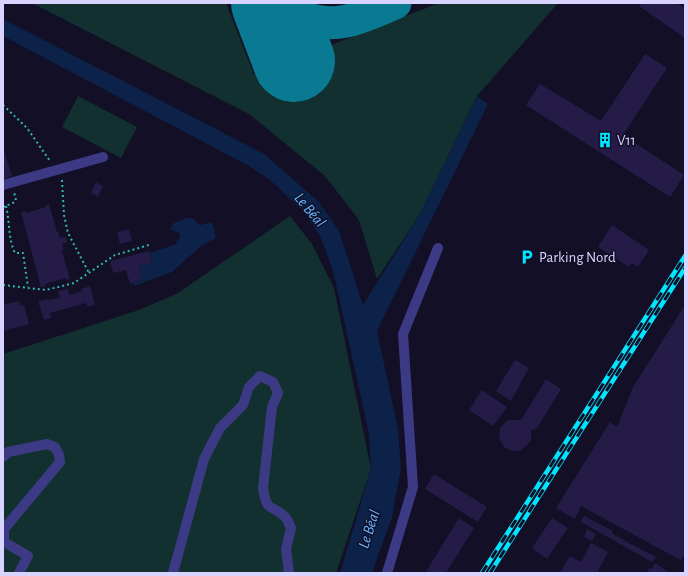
<svg xmlns="http://www.w3.org/2000/svg" width="688" height="576" font-family="'Alegreya Sans',sans-serif">
  <style>
    .green { fill: #12302f }
    .water { fill: #0c2248 }
    .lines { fill: none; stroke-linecap: round; stroke-linejoin: round }
    .taxiway { stroke: #0a7a92; stroke-width: 33 }
    .runway { stroke: #0a7a92; stroke-width: 82 }
    .building { fill: #241b47 }
    .path { stroke: #2fb8b0; stroke-width: 2; stroke-dasharray: 2 3; stroke-linecap: butt }
    .minor { stroke: #3d3a85; stroke-width: 10 }
    .rail-casing { stroke: #00e5ff; stroke-width: 4.5 }
    .rail { stroke: #130f26; stroke-width: 3; stroke-dasharray: 9; stroke-linecap: butt }
    .labels { text-anchor: middle; dominant-baseline: central; stroke-width: 3; stroke-linejoin: round; paint-order: stroke }
    .poi-label { font-size: 15px; fill: #d9d4ff; stroke: #130f26; text-anchor: start }
    .water-label { font-size: 16px; font-style: italic; fill: #62b6ff; stroke: #130f26 }
  </style>
  <rect width="100%" height="100%" fill="#130f26"/>
  <path class="green" d="M32 3H226L254 75 439 3H558L477 96 420 214 377 279 359 220 325 176 249 114Z
    M78 96 137 127 121 158 62 127Z
    M290 216 312 244 334 288 371 469 336 573H3V354L139 310 178 293Z"/>
  <path class="water" d="M3 19 264 154 319 202 339 231 363 305 420 214 477 96 488 104 377 331 398 429 401 468 392 517 372 573H340L371 469 369 434 333 270 320 236 304 212 270 180 249 166 3 36Z
    M186 218H192L200 225 212 222 216 238 201 246 172 272 134 286 133 283 142 280 139 266 152 263 150 253 177 244 176 241 179 240 180 234 170 229 174 223Z"/>
  <g class="lines">
    <path class="taxiway" d="M280 3C287 11 297 16 307 19 340 30 365 15 395 3"/>
    <path class="runway" d="M272 3 294 61"/>
  </g>
  <path class="building" d="M641 3H676L685 8V38L639 6Z
    M645 54 667 68 623 135 684 175 670 197 526 105 540 84 601 121Z
    M3 147 12 176 3 179Z
    M96 182 103 186 98 197 91 193Z
    M49 204 57 232H58L60 238 66 237 67 242 62 244 64 250 62 251 70 279 66 280V278L45 284 46 286 41 287 21 212 25 211 26 213 46 207V205Z
    M612 225 649 250 638 267 632 263 629 267 598 247Z
    M129 229 132 241 120 244 117 232Z
    M149 251 152 263 139 266 142 280 130 284 126 270 113 273 110 261Z
    M90 286 95 305 88 307 86 303 50 313 51 318 44 320 38 301 60 298 58 291 68 289 69 295 82 291 81 289Z
    M19 301 20 306 24 305 29 324 3 331V305Z
    M685 305V555L681 559 684 562 581 506 575 519 556 508 610 422 617 427 633 387Z
    M515 360 529 368 511 401 496 391Z
    M546 379 561 389 537 428 531 430V440L528 444 520 451 509 450 504 447 499 438 500 428 508 420H521Z
    M482 390 507 407 493 426 469 410Z
    M434 474 487 507 478 522 425 489Z
    M584 516 613 531 612 533 616 536 656 557 652 562 581 522Z
    M459 518 474 528 446 573H425Z
    M552 518 568 528 547 559 532 548Z
    M587 529 596 534 592 541 584 537Z
    M591 543 608 552 597 573H560L570 556 581 562Z
    M655 563 667 571 666 573H646L649 568 652 569Z"/>
  <g class="lines">
    <path class="path" d="M3 105 27 128 50 161
      M62 180 64 215 68 233 89 273
      M6 206C10 222 8 239 15 253H23L28 287
      M3 207 15 202 16 198 14 193
      M3 285 46 290 74 283 115 255 149 245"/>
    <path class="minor" d="M3 185 103 157
      M3 457 8 452 47 444 55 447 59 455 60 462 4 529V542L28 556 19 573
      M173 573 204 459 220 428 243 405 249 387 260 376 273 382 278 393 272 407 263 488C267 515 272 503 285 517 288 519 289 524 291 528L286 549 289 573
      M387 573 413 487 403 334 438 248"/>
    <g class="rail-casing">
      <path id="rail" d="M482 573 685 256
        M490 573 685 268"/>
    </g>
    <use href="#rail" class="rail"/>
  </g>
  <defs>
    <g id="building-bare" transform="scale(1.2)"><path d="M-4-6H4V6H1V3H-1V6H-4ZM-2.5-4.3h1.7v1.8h-1.7ZM.8-4.3h1.7v1.8H.8ZM-2.5-1h1.7V.8h-1.7ZM.8-1h1.7V.8H.8Z" fill="#00e5ff" stroke="#130f26" stroke-width="2.5" paint-order="stroke"/></g>
    <g id="parking-bare" transform="scale(1.2)"><path d="M-3.5-5.5H1a3.5 3.5 0 0 1 0 7H-1V5.5H-3.5ZM-1-3.4V-.6H.8a1.4 1.4 0 0 0 0-2.8Z" fill="#00e5ff" stroke="#130f26" stroke-width="2.5" paint-order="stroke"/></g>
  </defs>
  <g fill-rule="evenodd">
    <use href="#building-bare" x="605" y="140"/>
    <use href="#parking-bare" x="527" y="257"/>
  </g>
  <g class="labels">
    <g class="poi-label">
      <text x="617" y="140">V11</text>
      <text x="539" y="257">Parking Nord</text>
    </g>
    <g class="water-label">
      <text transform="translate(310 210) rotate(50)">Le Béal</text>
      <text transform="translate(369 529) rotate(-72)">Le Béal</text>
    </g>
  </g>
  <rect width="688" height="576" fill="none" stroke="#d9d4ff" stroke-width="8"/>
</svg>
